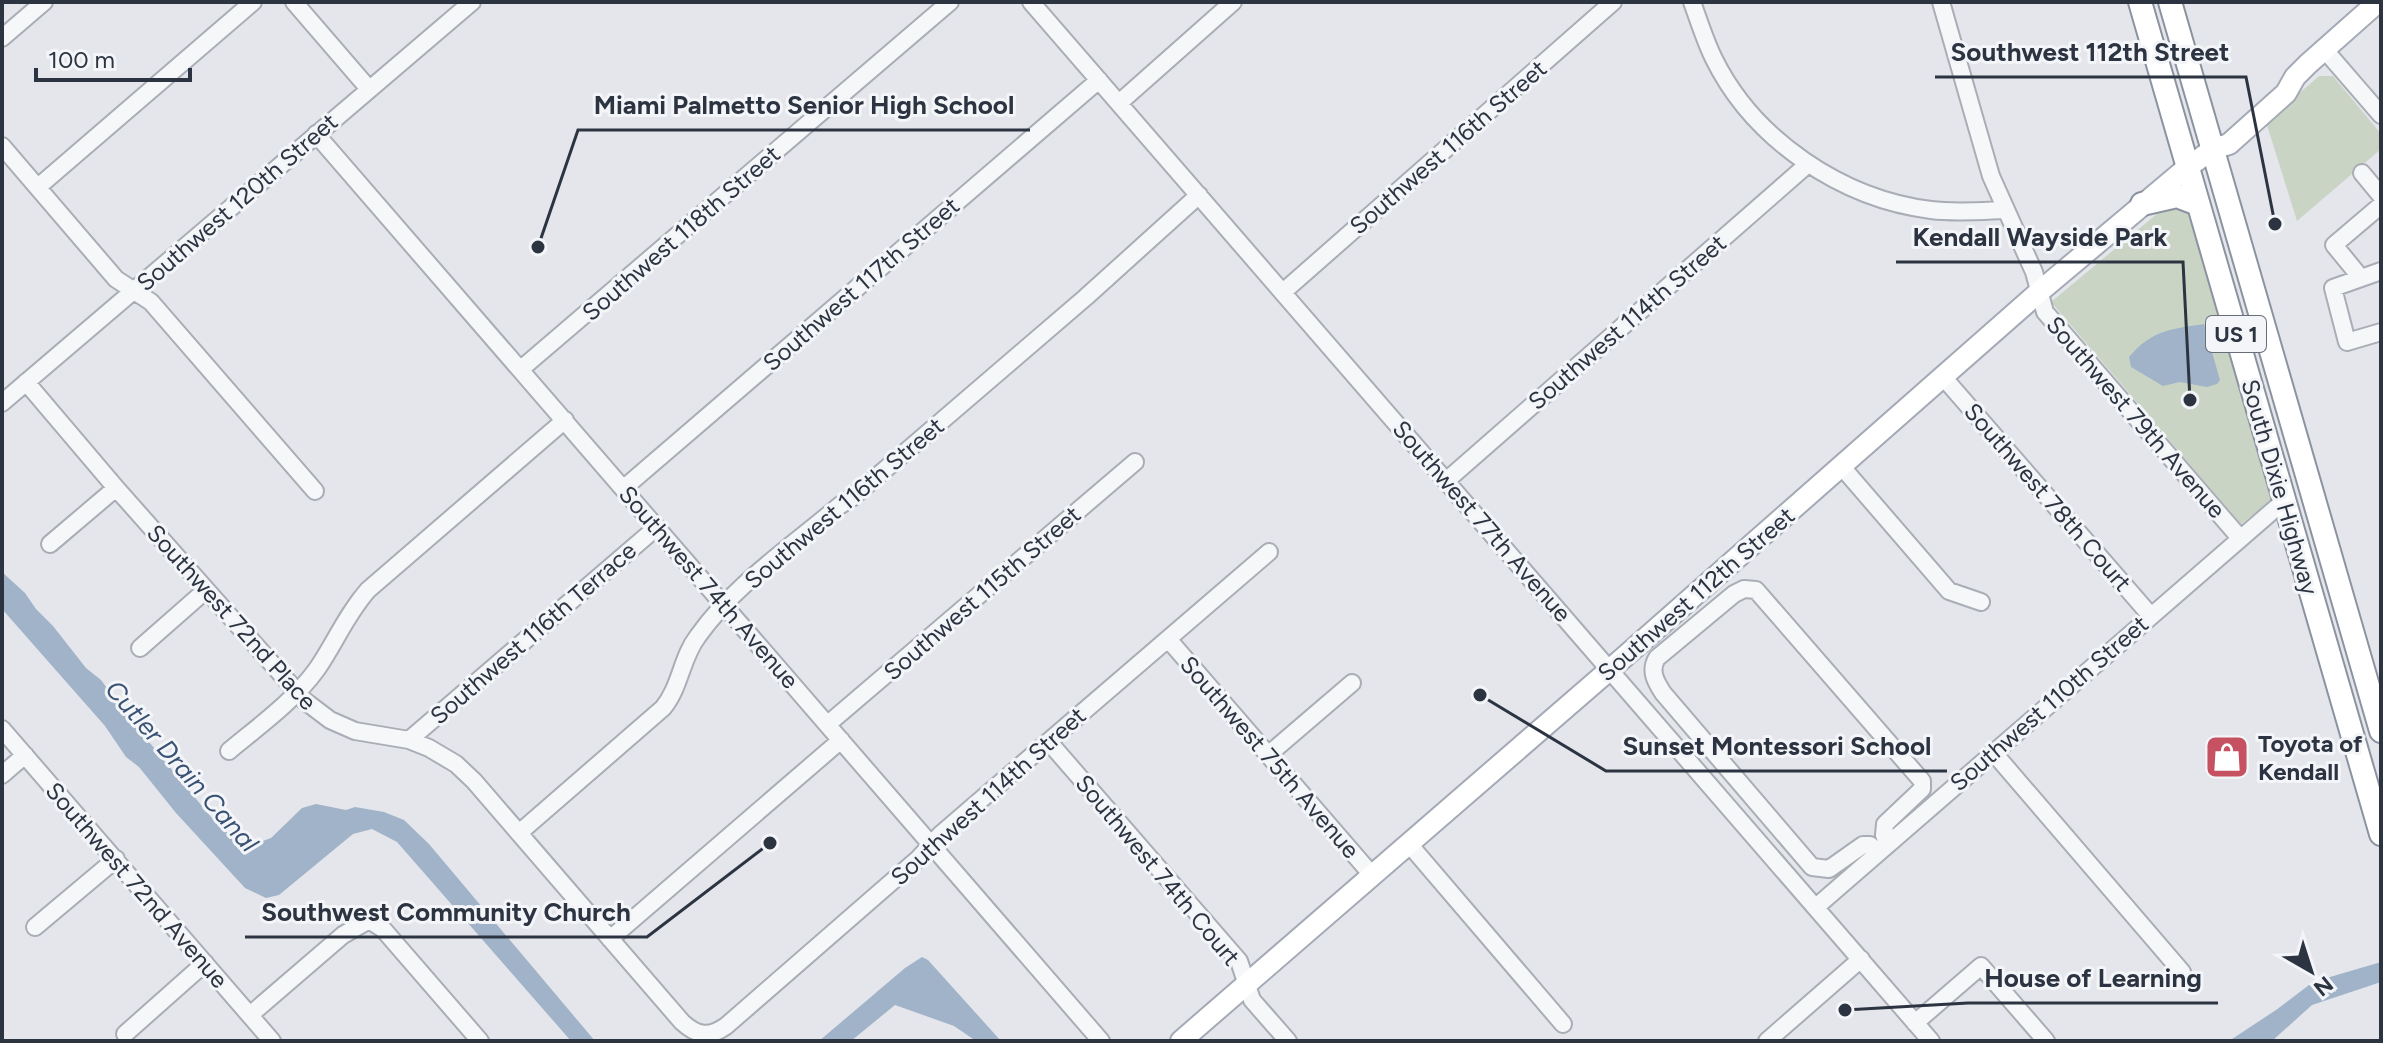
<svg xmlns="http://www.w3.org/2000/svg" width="2383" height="1043" font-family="Figtree,sans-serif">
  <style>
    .green { fill: #c9d4c5 }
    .water { fill: #a1b3c8 }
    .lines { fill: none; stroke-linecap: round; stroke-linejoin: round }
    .minor-casing { stroke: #a9adb5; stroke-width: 20 }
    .major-casing { stroke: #a4aab5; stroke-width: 24 }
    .highway-casing { stroke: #8c93a0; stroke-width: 26 }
    .minor { stroke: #f6f7f9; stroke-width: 16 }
    .major { stroke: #fff; stroke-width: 20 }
    .highway { stroke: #fff; stroke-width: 22 }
    .labels { text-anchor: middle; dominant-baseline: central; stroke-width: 6; stroke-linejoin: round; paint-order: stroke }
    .shield { fill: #f3f5f8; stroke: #686e79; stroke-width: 2 }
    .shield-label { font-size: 22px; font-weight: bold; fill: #2c3442 }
    .street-label { font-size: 24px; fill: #2c3442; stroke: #f3f5f8 }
    .poi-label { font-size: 24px; font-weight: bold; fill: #2c3442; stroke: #f3f5f8; text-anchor: start }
    .water-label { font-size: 26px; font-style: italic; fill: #395173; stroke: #f3f5f8 }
    .leader { fill: none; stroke: #2c3442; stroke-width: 3 }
    .callout-dot { fill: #2c3442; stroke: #f3f5f8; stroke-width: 3 }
    .callout-label { font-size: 26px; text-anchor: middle; font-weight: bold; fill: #2c3442; stroke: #f3f5f8; stroke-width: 6; stroke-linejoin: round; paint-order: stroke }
  </style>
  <rect width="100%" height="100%" fill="#e4e6eb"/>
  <path class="green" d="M2319 76H2333L2381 134V149L2297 221 2266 122Z
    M2175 205 2189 212 2274 498 2241 524 2051 302 2164 208Z"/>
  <path class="water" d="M2204 324 2220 380 2217 384 2207 387 2180 382 2163 386 2131 367 2129 357C2152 330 2171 329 2204 324Z
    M2 572 25 593 36 609 53 626 86 668 101 680 126 714 211 817 238 842 249 846 271 838 302 808 316 804 346 810 355 807 384 812 404 820 429 844 595 1041H571L397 842 372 829 353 834 279 895 266 898 245 888 176 813 139 767 126 757 105 726 2 609Z
    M922 957 928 960 1001 1041H976L954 1026 895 1005 851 1041H819L905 968Z
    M2381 962V982L2312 1005 2272 1041H2229L2276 1010 2313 982Z"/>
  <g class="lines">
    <g class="minor-casing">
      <path id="minor" d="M294 2 369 89
        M1031 2 1931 1041
        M1692 2C1699 21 1705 41 1714 59 1754 140 1842 199 1931 210 1955 213 1980 211 2004 210
        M1941 2 1991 176 2034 272 2045 312 2240 538
        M2 38 44 2
        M2324 49 2381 115
        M1119 103 1233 2
        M316 134 1101 1041
        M2 146 116 279 151 302 315 491
        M2362 173 2381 196
        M38 187 253 2
        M2381 271 2333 288 2347 342 2381 332
        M2361 278 2334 245 2381 205
        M1283 292 1613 2
        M521 369 950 2
        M1944 378 2151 616
        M26 382 116 488 305 701 330 720 355 731 409 740 429 748 456 764 474 781 682 1022C697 1036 709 1038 726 1026L919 858 941 834 1269 552
        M2 403 472 2
        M1842 467 1949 591 1981 602
        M1446 481 1808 164
        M624 488 1099 80
        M50 544 116 488
        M1168 639 1372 875
        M140 648 206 590
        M828 724 1135 462
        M2 729 272 1041
        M409 740 657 527
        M1049 742 1239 961 1252 1000 1288 1041
        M229 751C259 726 294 701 317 669 335 643 346 615 368 590L565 420
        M1993 752 2182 972
        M1268 755 1352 683
        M2 775 25 755
        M519 833 663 708C681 686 681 658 698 636 734 585 791 547 839 506L853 497 1086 297 1199 195
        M1409 844 1563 1024
        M1879 852 1870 845H1863L1829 869 1812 867 1663 693C1656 682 1649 671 1657 658L1734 594 1744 589 1756 590 1922 781V789L1885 824 1884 835 1888 844
        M1816 907 2284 501
        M35 927 116 859
        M610 939 841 740
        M250 1015 343 935 369 920 383 929 480 1041
        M1915 1023 1981 966 2046 1041
        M125 1034 205 963
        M1767 1041 1861 959"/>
    </g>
    <g class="major-casing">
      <path id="major" d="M1181 1041 1622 659 2039 292 2188 167 2213 149 2229 144 2286 93 2295 77 2308 64 2378 2"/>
    </g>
    <g class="highway-casing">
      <path id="highway" d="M2140 2 2381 834
        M2170 2 2381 731
        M2142 204 2177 196 2198 204"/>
    </g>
    <use href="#minor" class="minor"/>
    <use href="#major" class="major"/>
    <use href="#highway" class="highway"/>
  </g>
  <defs>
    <g id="shop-square" transform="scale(2.3)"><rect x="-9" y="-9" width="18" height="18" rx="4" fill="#c65261" stroke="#f3f5f8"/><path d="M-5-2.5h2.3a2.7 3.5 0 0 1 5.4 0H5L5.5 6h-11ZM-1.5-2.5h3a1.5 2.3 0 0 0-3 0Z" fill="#fff"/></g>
  </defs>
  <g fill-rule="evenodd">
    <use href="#shop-square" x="2227" y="757"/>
  </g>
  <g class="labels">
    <rect class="shield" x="2206" y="316" width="60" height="36" rx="6"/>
    <g class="shield-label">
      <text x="2236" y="334">US 1</text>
    </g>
    <g class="street-label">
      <text transform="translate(1448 147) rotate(-41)">Southwest 116th Street</text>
      <text transform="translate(237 202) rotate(-41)">Southwest 120th Street</text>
      <text transform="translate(681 233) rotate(-41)">Southwest 118th Street</text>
      <text transform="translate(861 284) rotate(-41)">Southwest 117th Street</text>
      <text transform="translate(1627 322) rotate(-41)">Southwest 114th Street</text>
      <text transform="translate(2136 417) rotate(49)">Southwest 79th Avenue</text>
      <text transform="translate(2280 487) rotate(74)">South Dixie Highway</text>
      <text transform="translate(2048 497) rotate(49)">Southwest 78th Court</text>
      <text transform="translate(844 503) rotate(-40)">Southwest 116th Street</text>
      <text transform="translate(1482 521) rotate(49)">Southwest 77th Avenue</text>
      <text transform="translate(709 587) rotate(49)">Southwest 74th Avenue</text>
      <text transform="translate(982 593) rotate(-41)">Southwest 115th Street</text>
      <text transform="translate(1696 594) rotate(-41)">Southwest 112th Street</text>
      <text transform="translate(232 617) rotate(48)">Southwest 72nd Place</text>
      <text transform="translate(533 633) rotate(-41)">Southwest 116th Terrace</text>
      <text transform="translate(2049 703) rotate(-41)">Southwest 110th Street</text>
      <text transform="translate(1270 757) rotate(49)">Southwest 75th Avenue</text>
      <text transform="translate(988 796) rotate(-42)">Southwest 114th Street</text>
      <text transform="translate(1158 870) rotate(50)">Southwest 74th Court</text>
      <text transform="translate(137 885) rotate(49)">Southwest 72nd Avenue</text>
    </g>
    <g class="poi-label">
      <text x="2258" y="743">Toyota of<tspan x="2258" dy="28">Kendall</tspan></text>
    </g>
    <g class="water-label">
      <text transform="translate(182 766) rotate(49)">Cutler Drain Canal</text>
    </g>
  </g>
  <path class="leader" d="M2275 224L2246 77H1935M538 247L578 130H1030M2190 400L2183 262H1896M1480 695L1606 771H1947M770 843L647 937H245M1845 1010L1968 1003H2218"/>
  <g class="callout-dot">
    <circle cx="2275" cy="224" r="8"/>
    <circle cx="538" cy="247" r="8"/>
    <circle cx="2190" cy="400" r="8"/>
    <circle cx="1480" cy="695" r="8"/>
    <circle cx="770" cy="843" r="8"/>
    <circle cx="1845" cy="1010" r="8"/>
  </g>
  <g class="callout-label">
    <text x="2090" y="61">Southwest 112th Street</text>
    <text x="804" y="114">Miami Palmetto Senior High School</text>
    <text x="2040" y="246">Kendall Wayside Park</text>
    <text x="1777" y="755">Sunset Montessori School</text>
    <text x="446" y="921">Southwest Community Church</text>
    <text x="2093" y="987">House of Learning</text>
  </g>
  <rect width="2383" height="1043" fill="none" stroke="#2c3442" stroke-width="8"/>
  <g transform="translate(2311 971) rotate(141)" stroke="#f3f5f8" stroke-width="6" paint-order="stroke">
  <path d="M0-6L14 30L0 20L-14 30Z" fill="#2c3442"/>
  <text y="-12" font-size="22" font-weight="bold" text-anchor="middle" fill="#2c3442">N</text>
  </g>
  <path d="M36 68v12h154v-12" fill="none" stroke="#2c3442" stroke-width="4"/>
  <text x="48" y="68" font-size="24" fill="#2c3442" stroke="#f3f5f8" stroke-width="6" paint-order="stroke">100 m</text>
</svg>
